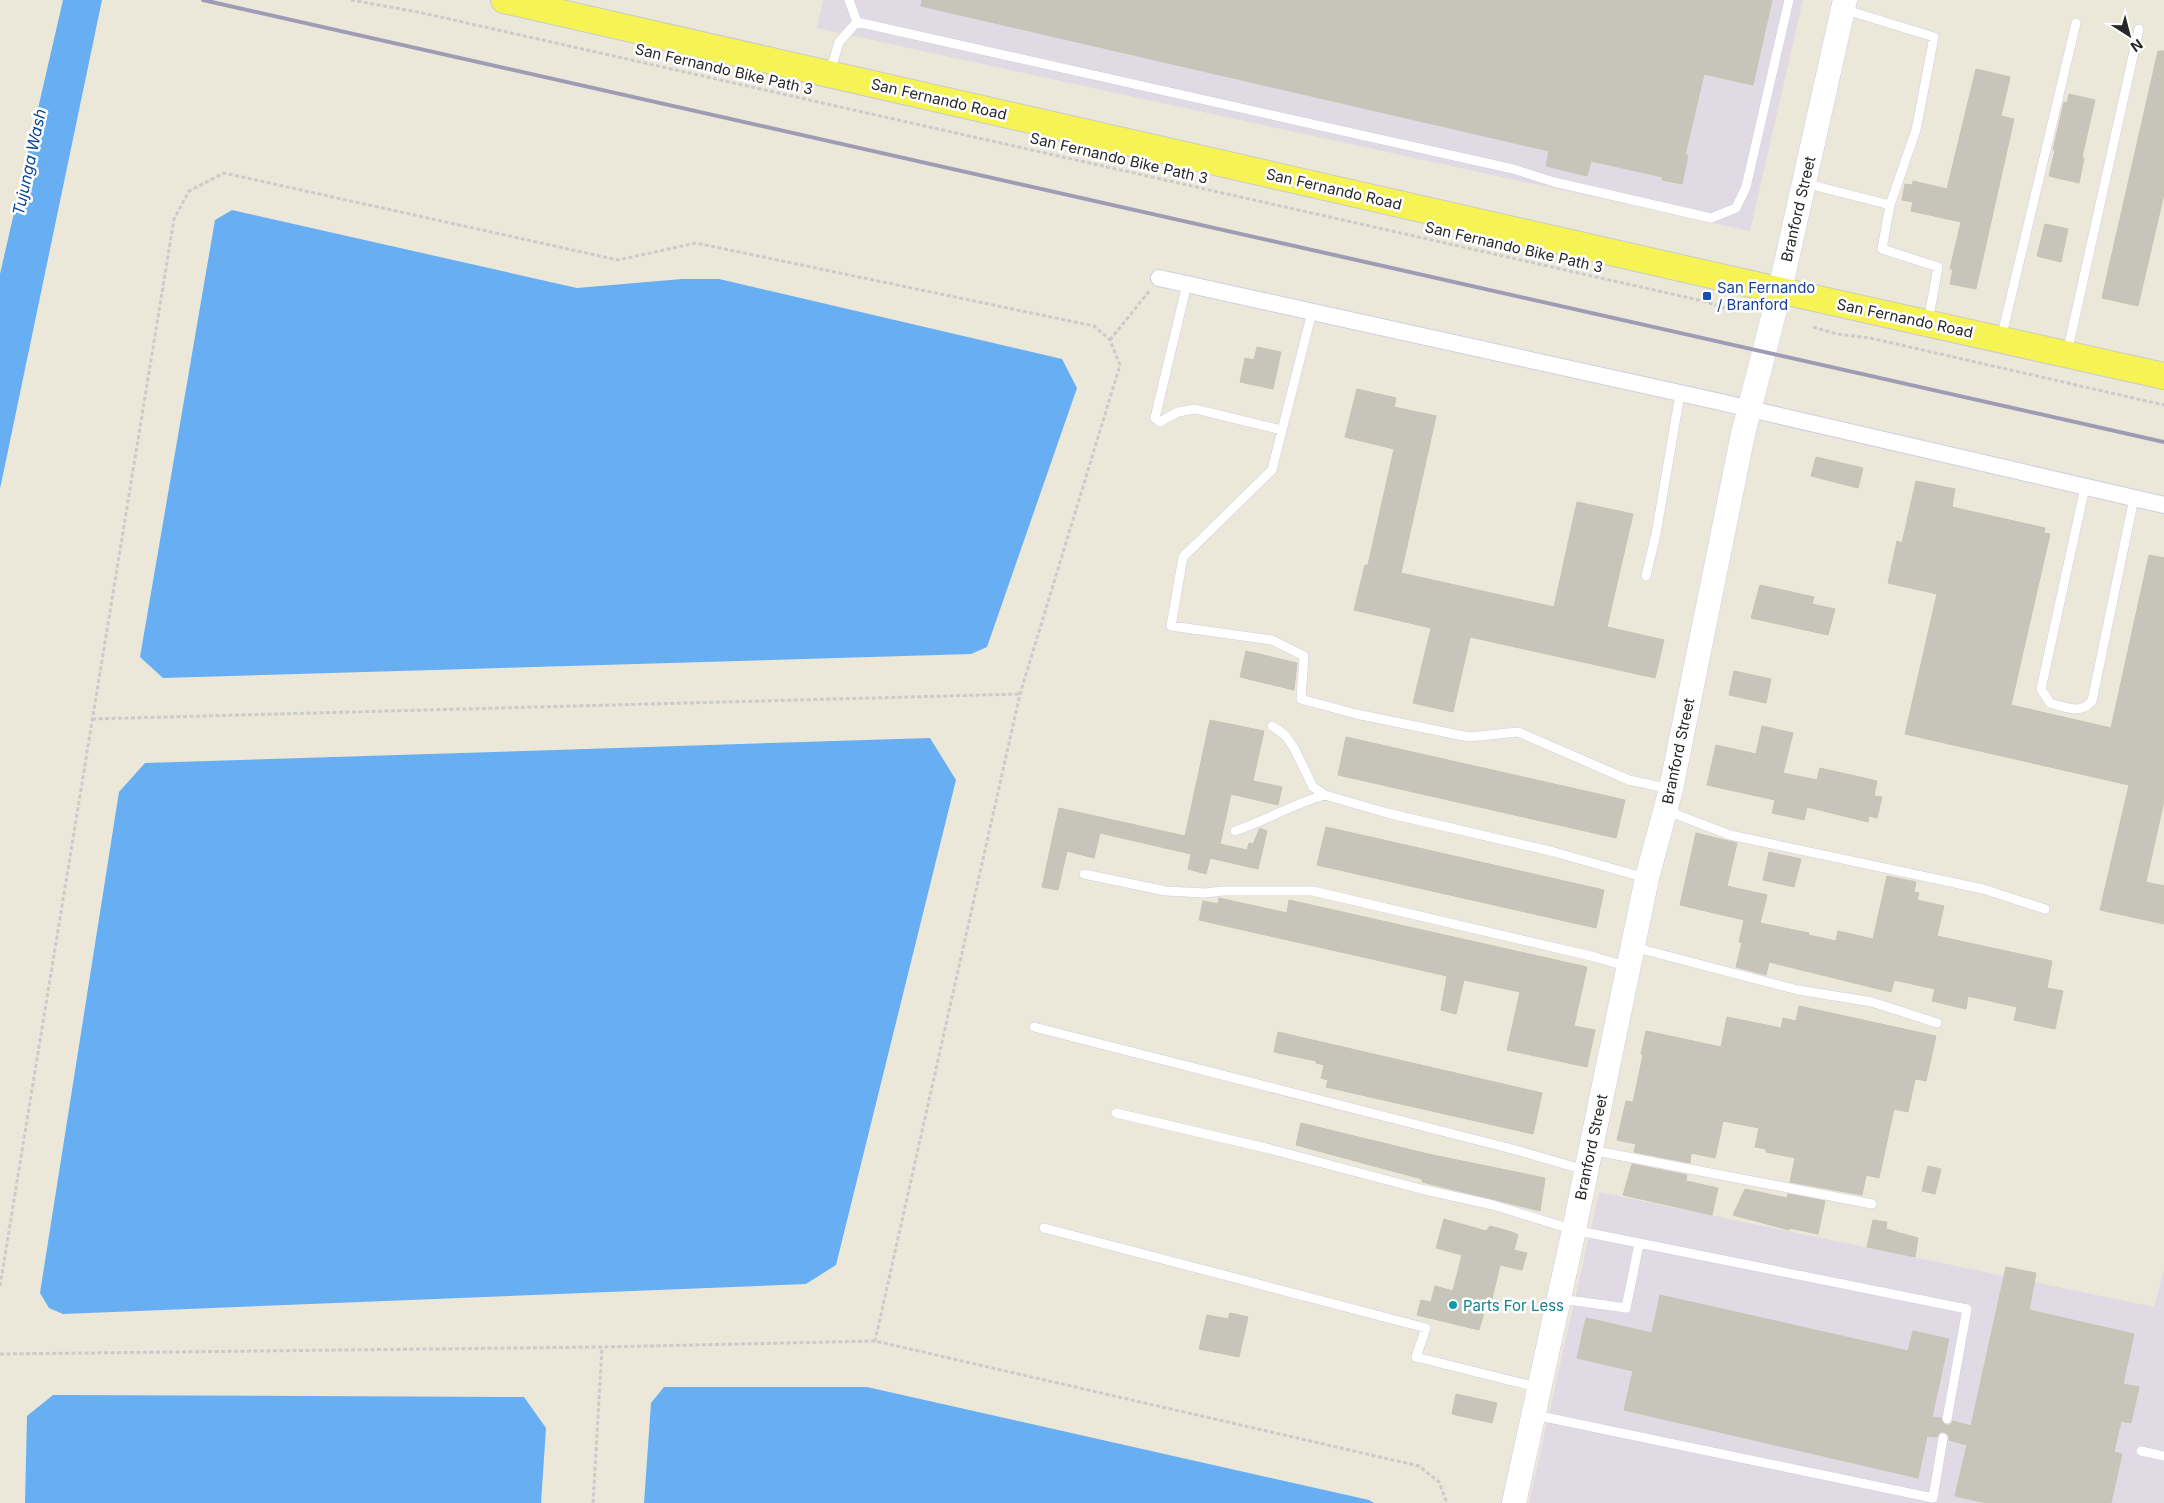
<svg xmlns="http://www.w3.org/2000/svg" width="2164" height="1503" font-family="Inter,sans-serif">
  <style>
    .industrial { fill: #dfdae3 }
    .water { fill: #67aef3 }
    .building { fill: #c7c4b9; stroke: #c7c4b3 }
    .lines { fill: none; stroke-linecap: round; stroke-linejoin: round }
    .lane-casing { stroke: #cfcee2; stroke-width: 10 }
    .street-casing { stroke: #cfcee2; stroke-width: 18 }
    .secondary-casing { stroke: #cfcee2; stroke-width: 25 }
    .primary-casing { stroke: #cbcbcb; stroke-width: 28 }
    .path { stroke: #cbcbcb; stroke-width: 3; stroke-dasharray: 4 2.5; stroke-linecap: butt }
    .lane { stroke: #fff; stroke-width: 9 }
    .street { stroke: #fff; stroke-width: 16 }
    .secondary { stroke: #fff; stroke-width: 24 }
    .primary { stroke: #f5f454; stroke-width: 26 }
    .rail { stroke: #9e9cb4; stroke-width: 4 }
    .transit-dot { fill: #1a4fb4; stroke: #fff; stroke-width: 2 }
    .culture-dot { fill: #0f9aa8; stroke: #fff; stroke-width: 2 }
    .labels { text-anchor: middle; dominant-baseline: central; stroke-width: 5; stroke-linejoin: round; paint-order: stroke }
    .street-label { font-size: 15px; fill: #282828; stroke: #fff }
    .transit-label { font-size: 15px; fill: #164399; stroke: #fff; text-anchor: start }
    .culture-label { font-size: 15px; fill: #0d838f; stroke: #fff; text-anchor: start }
    .water-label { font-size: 16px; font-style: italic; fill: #08489c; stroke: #fff }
  </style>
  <rect width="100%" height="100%" fill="#ebe8d9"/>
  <path class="industrial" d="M823 0H1803L1750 231 817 28Z
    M1599 1192 2154 1307 2164 1270V1503H1529Z"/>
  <path class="water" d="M63 0H102L0 489V274Z
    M232 210 577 288 682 279H719L1062 359 1077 388 987 647 971 654 163 678 140 657 215 220Z
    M930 738 956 780 836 1265 806 1284 63 1314 49 1308 40 1293 119 792 145 763Z
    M664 1387H867L1369 1500 1374 1503H644L651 1403Z
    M53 1395 524 1397 546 1428 541 1503H25L27 1416Z"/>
  <path class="building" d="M922 0H1772L1753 85 1704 74 1685 155H1688L1682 184 1662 180 1663 177 1591 161 1587 176 1546 166 1549 151 921 6Z
    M2158 51H2164V194L2138 306 2102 298Z
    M1976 69 2010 77 2001 116 2014 119 1976 289 1950 284 1953 269H1950L1961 222 1911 211 1913 202 1902 200 1905 184 1912 185 1913 181 1947 189Z
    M2069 94 2095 100 2082 157 2084 158 2079 183 2049 176 2055 150H2053L2064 102 2067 103Z
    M2045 224 2068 229 2061 262 2037 256Z
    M1257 347 1281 352 1273 389 1240 382 1245 358 1254 360Z
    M1357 389 1396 398 1394 407 1436 416 1401 573 1554 607 1577 502 1633 514 1607 627 1664 640 1655 678 1470 637 1453 712 1413 703 1431 628 1354 610 1365 565H1368L1394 449 1345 437Z
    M1816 457 1863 468 1858 488 1811 476Z
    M1916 481 1955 489 1952 507 2045 528 2044 533 2050 534 2011 705 2111 728 2149 555 2164 558V801L2146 882 2164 886V924L2100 910 2129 785 1905 734 1937 594 1888 583 1897 541 1902 543Z
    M1760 585 1814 597 1812 604 1835 609 1828 635 1751 618Z
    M1246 651 1297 663 1294 690 1240 677Z
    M1734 671 1771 679 1766 703 1729 695Z
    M1210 720 1264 731 1253 781 1282 787 1278 805 1231 794 1220 844 1247 850 1249 843 1253 844 1260 828 1267 831 1258 869 1210 858 1206 874 1188 869 1191 854 1100 833 1094 858 1067 851 1058 890 1042 887 1059 808 1185 836Z
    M1762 726 1793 733 1783 773 1817 780 1820 768 1877 781 1874 796 1882 797 1877 818 1869 816 1868 822 1807 807 1804 820 1772 813 1775 800 1707 785 1716 745 1756 754Z
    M1346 737 1625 800 1616 838 1338 775Z
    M1326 827 1604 890 1596 928 1317 865Z
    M1696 833 1737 843 1727 886 1767 895 1760 923 1809 933 1808 935 1836 941 1838 931 1873 939 1887 876 1916 882 1914 892 1919 893 1917 900 1944 906 1937 936 2052 961 2047 988 2063 991 2055 1029 2014 1020 2017 1007 1968 996 1966 1009 1932 1001 1935 989 1894 980 1891 992 1769 962 1766 975 1736 967 1742 943 1739 942 1744 920 1680 905Z
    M1769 852 1801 859 1794 887 1763 880Z
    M1219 898 1287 913 1289 900 1587 967 1574 1026 1595 1030 1587 1067 1507 1050 1520 992 1464 980 1456 1014 1441 1010 1447 976 1199 920 1203 901 1218 904Z
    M1799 1006 1936 1036 1926 1081 1915 1079 1908 1112 1894 1109 1879 1178 1866 1175 1862 1195 1790 1182 1795 1158 1766 1152V1149L1755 1147 1759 1128 1723 1121 1715 1158 1691 1153 1690 1163 1634 1152 1636 1144 1617 1140 1626 1101 1633 1102 1643 1055 1641 1054 1646 1031 1721 1047 1727 1017 1781 1028 1783 1018 1796 1021Z
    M1278 1032 1542 1093 1533 1134 1326 1087 1328 1080 1321 1078 1324 1065 1316 1063V1061L1274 1052Z
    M1301 1123 1428 1154 1545 1178 1540 1211 1422 1182V1179L1296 1145Z
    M1632 1164 1687 1175 1686 1181 1718 1188 1712 1215 1623 1195Z
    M1928 1166 1941 1169 1935 1194 1922 1191Z
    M1745 1189 1787 1198 1788 1194 1825 1201 1818 1234 1789 1228V1230L1733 1215Z
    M1444 1219 1486 1231 1490 1226 1512 1232 1518 1235 1514 1250 1527 1253 1522 1270 1500 1265 1491 1303 1487 1302 1479 1330 1417 1315 1421 1300 1431 1302 1435 1286 1453 1291 1462 1255 1436 1248Z
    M1873 1220 1887 1222 1886 1229 1918 1238 1915 1257 1867 1247Z
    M2006 1267 2036 1273 2029 1310 2134 1334 2123 1384 2139 1387 2131 1423 2121 1421 2114 1452 2122 1454 2111 1503H1987L1955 1496 1967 1445 1949 1440V1435L1944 1432H1940L1937 1437 1927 1436 1918 1478 1624 1410 1633 1371 1577 1358 1586 1318 1652 1333 1660 1295 1908 1351 1913 1331 1949 1339 1932 1417 1941 1418 1945 1425H1950L1953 1421 1971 1426Z
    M1230 1313 1248 1317 1239 1357 1199 1349 1207 1315 1228 1319Z
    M1456 1394 1497 1403 1492 1423 1452 1414Z"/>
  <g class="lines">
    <g class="lane-casing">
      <path id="lane" d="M849 0 857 22 1513 169 1554 182 1711 218 1736 208 1746 187 1789 0
        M830 73 839 42 857 22
        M1804 183 1890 205 1916 130 1934 37 1843 9
        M1890 205 1882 249 1938 267 1928 322
        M1187 284 1155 418 1160 422 1178 412 1195 409 1282 430
        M1312 312 1272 470 1183 557 1171 626 1272 640 1304 656 1301 699 1356 714 1469 737 1518 732 1629 780 1671 789
        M2001 339 2076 23
        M2067 353 2139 29
        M2085 487 2041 689 2050 703C2066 707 2080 715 2092 701L2134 498
        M1646 576 1656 534 1680 394
        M1272 726 1285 735 1294 748 1313 787 1325 795 1387 813 1554 852 1646 878
        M1665 810 1730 835 1983 889 2045 909
        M1235 831C1266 821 1294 803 1325 795
        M1084 874 1166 891 1205 893 1223 891H1313L1595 957 1628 967
        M1633 947 1798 990 1872 1002 1937 1023
        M1034 1027 1516 1150 1585 1170
        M1116 1113 1270 1149 1421 1189 1493 1205 1574 1230 1967 1309 1947 1419
        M1591 1150 1872 1204
        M1044 1228 1426 1328 1416 1357 1537 1387
        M1561 1299 1626 1308 1639 1244
        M1535 1415 1933 1498 1943 1438
        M2141 1451 2164 1456"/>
    </g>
    <g class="street-casing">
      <path id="street" d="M1159 278 1716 401 2164 505"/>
    </g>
    <g class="secondary-casing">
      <path id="secondary" d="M1514 1503 1574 1230 1647 878 1671 789 1743 434 1780 290 1845 0"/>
    </g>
    <g class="primary-casing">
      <path id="primary" d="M504 0 1742 282 2164 376"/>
    </g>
    <path class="path" d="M351 0 418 12 1703 301 1734 311
      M1813 327 1837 334 1870 338 2164 405
      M1110 340 1150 290
      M92 719 1020 694
      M0 1286 174 219 189 191 224 173 618 260 696 243 1094 326 1110 340 1120 365 1020 694 875 1341
      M0 1354 602 1347 875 1341 1419 1466 1439 1482 1447 1503
      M593 1503 602 1347"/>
    <use href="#lane" class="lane"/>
    <use href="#street" class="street"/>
    <use href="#secondary" class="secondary"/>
    <use href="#primary" class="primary"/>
    <path class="rail" d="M203 0 2164 442"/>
  </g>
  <rect class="transit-dot" x="1702" y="291" width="10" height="10" rx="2.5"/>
  <circle class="culture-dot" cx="1453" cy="1305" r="5"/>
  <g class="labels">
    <g class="street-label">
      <text transform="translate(724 69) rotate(13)">San Fernando Bike Path 3</text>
      <text transform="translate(939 99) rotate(13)">San Fernando Road</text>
      <text transform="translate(1119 158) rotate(13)">San Fernando Bike Path 3</text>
      <text transform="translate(1334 189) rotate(13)">San Fernando Road</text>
      <text transform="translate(1798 209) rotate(-77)">Branford Street</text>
      <text transform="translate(1514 247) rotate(13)">San Fernando Bike Path 3</text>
      <text transform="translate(1905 318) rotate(12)">San Fernando Road</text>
      <text transform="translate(1678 751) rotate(-78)">Branford Street</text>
      <text transform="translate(1591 1147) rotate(-78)">Branford Street</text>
    </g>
    <g class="transit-label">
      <text x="1717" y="287">San Fernando<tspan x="1717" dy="17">/ Branford</tspan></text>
    </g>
    <g class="culture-label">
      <text x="1463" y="1305">Parts For Less</text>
    </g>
    <g class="water-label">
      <text transform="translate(29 162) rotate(-78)">Tujunga Wash</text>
    </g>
  </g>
  <g transform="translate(2129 35) rotate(144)" stroke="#ffffff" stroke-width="4" paint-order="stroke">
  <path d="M0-4L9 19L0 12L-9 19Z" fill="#282828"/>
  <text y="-8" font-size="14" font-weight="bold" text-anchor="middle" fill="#282828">N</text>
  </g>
</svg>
